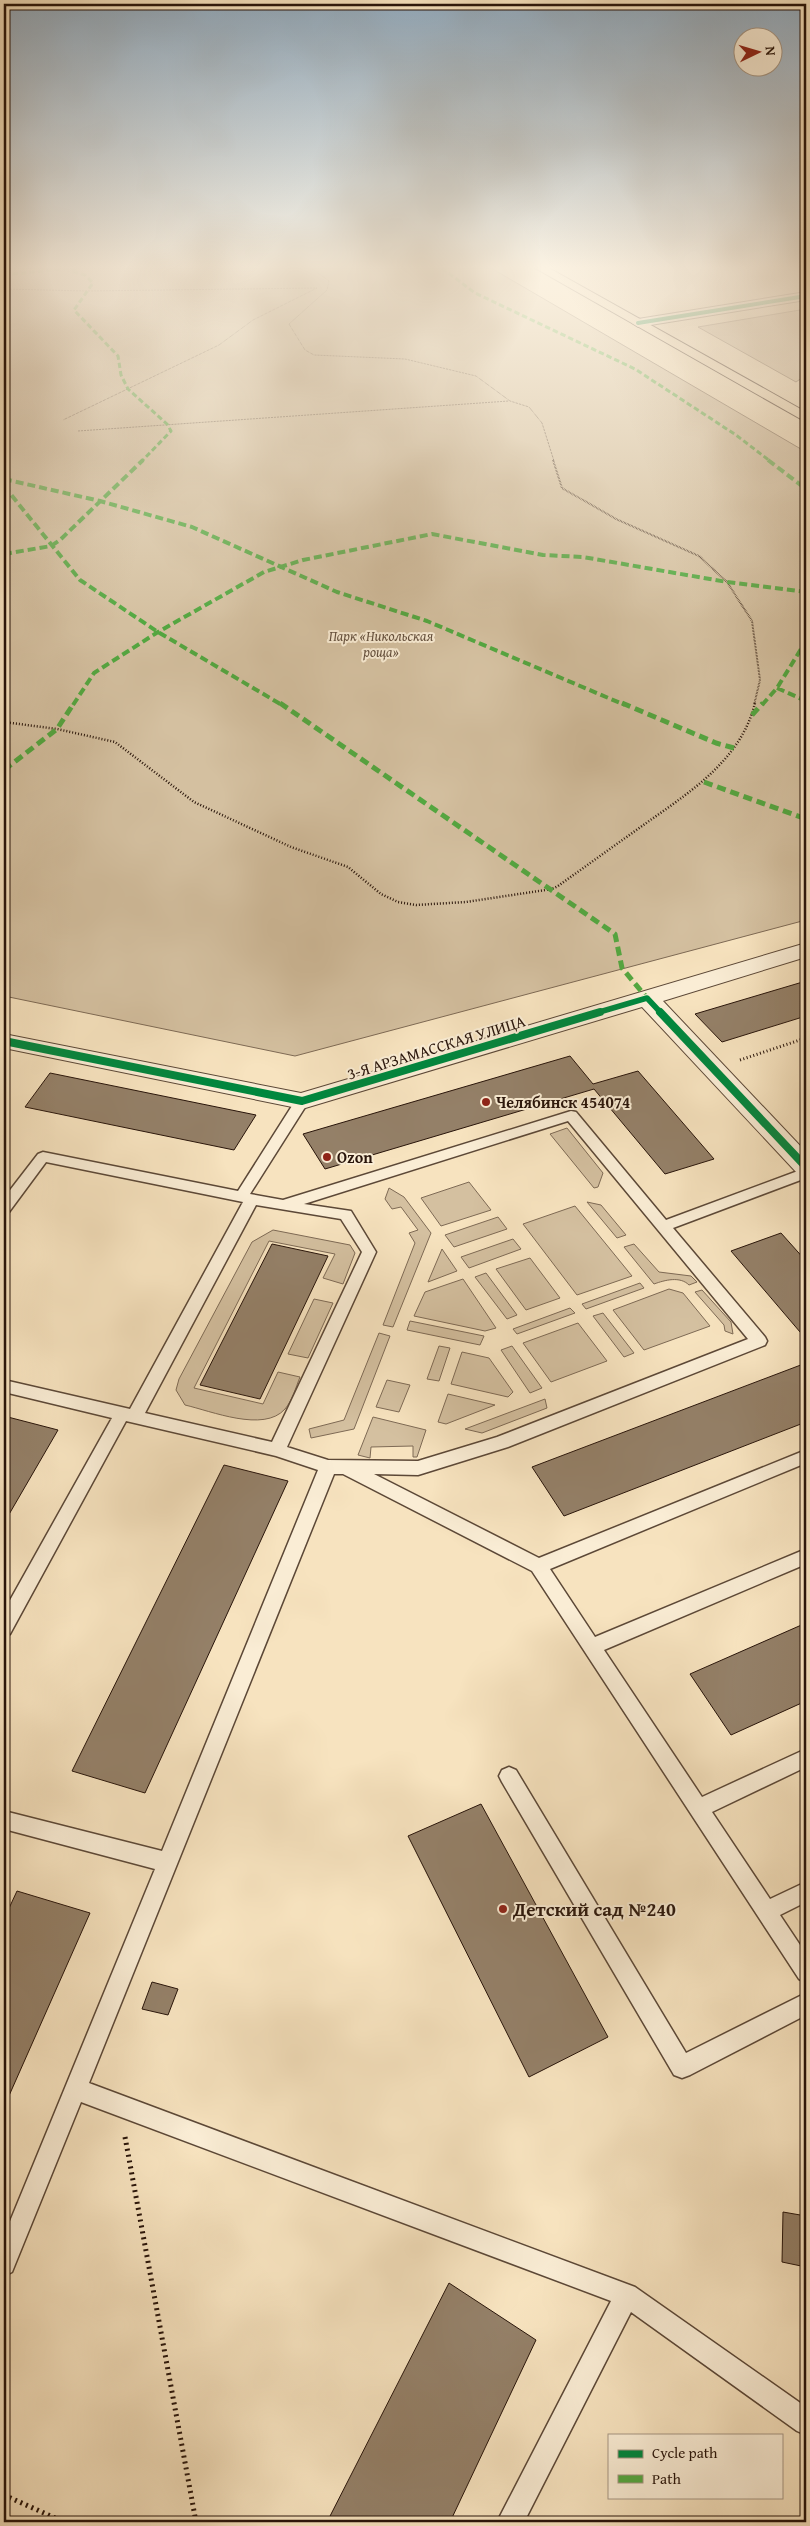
<svg xmlns="http://www.w3.org/2000/svg" width="810" height="2526" font-family="'Gentium Book Plus',serif">
  <style>
    .green { fill: #d4c0a0; stroke: #7e6a55 }
    .building { fill: #948068; stroke: #28140a }
    .lines { fill: none; stroke-linecap: round; stroke-linejoin: round }
    .service-casing { stroke: #5c4837; stroke-width: 3 }
    .minor-casing { stroke: #5c4837; stroke-width: 2 }
    .primary-casing { stroke: #28140a; stroke-width: 2 }
    .path-far4 { stroke: #28140a; stroke-width: 1; stroke-dasharray: 0.5 1; stroke-linecap: butt }
    .path-far3 { stroke: #28140a; stroke-width: 2; stroke-dasharray: 0.5 1; stroke-linecap: butt }
    .path-far2 { stroke: #28140a; stroke-width: 2.5; stroke-dasharray: 1 2; stroke-linecap: butt }
    .path-far1 { stroke: #28140a; stroke-width: 3; stroke-dasharray: 1 2.5; stroke-linecap: butt }
    .path { stroke: #28140a; stroke-width: 5; stroke-dasharray: 2 4; stroke-linecap: butt }
    .service { fill: #faedd5; fill-rule: evenodd }
    .minor { fill: #faedd5; fill-rule: evenodd }
    .primary { fill: #f7e3bf; fill-rule: evenodd }
    .quiet-far2 { stroke: #53a841; stroke-width: 3; stroke-dasharray: 5.5 3; stroke-linecap: butt }
    .quiet-far1 { stroke: #53a841; stroke-width: 4; stroke-dasharray: 8 4; stroke-linecap: butt }
    .quiet { stroke: #53a841; stroke-width: 5; stroke-dasharray: 9 5; stroke-linecap: butt }
    .cycleway-far2-casing { stroke: #faedd5; stroke-width: 5 }
    .cycleway-far1-casing { stroke: #faedd5; stroke-width: 8 }
    .cycleway-casing { stroke: #faedd5; stroke-width: 11 }
    .cycleway-far2 { stroke: #00873e; stroke-width: 4 }
    .cycleway-far1 { stroke: #00873e; stroke-width: 5.5 }
    .cycleway { stroke: #00873e; stroke-width: 8 }
    .poi-dot { fill: #8f2418; stroke: #faedd5; stroke-width: 2 }
    .labels { text-anchor: middle; dominant-baseline: central; stroke-width: 4; stroke-linejoin: round; paint-order: stroke }
    .far-park-label { font-size: 14px; font-style: italic; fill: #64503e; stroke: #faedd5 }
    .street-label { font-size: 16px; fill: #28140a; stroke: #faedd5 }
    .poi-label { font-size: 16px; font-weight: bold; fill: #28140a; stroke: #faedd5; text-anchor: start }
    .near-poi-label { font-size: 19px; font-weight: bold; fill: #28140a; stroke: #faedd5; text-anchor: start }
  </style>
  <rect width="100%" height="100%" fill="#f7e3bf"/>
  <filter id="stains"><feTurbulence type="fractalNoise" baseFrequency=".004" numOctaves="4"/><feColorMatrix values="0 0 0 0 .2 0 0 0 0 .09 0 0 0 0 .02 0 0 0 .5 -.17"/></filter>
  <radialGradient id="worn" r=".72"><stop offset=".6" stop-color="#630" stop-opacity="0"/><stop offset="1" stop-color="#630" stop-opacity=".3"/></radialGradient>
  <path class="green" d="M4 268H491L806 452V920L295 1056 4 996Z
    M806 309V375L796 382 698 327Z
    M567 1128 603 1173 598 1187 594 1188 550 1134Z
    M469 1182 491 1210 441 1226 421 1198Z
    M389 1188 404 1197 431 1233 393 1327 383 1325 415 1243 409 1233 418 1230 401 1207 392 1209 385 1199Z
    M587 1202 601 1205 626 1235 617 1238Z
    M575 1206 632 1276 577 1295 523 1224Z
    M498 1217 507 1229 454 1247 445 1235Z
    M273 1230 350 1245 355 1253 343 1284 323 1278 335 1254 269 1241 194 1388 263 1404 278 1372 300 1377C296 1387 292 1401 285 1409 264 1433 211 1411 185 1405L176 1390 179 1379 252 1242Z
    M513 1239 521 1249 469 1268 461 1257Z
    M634 1244 659 1272 691 1276 697 1282 689 1285C680 1276 665 1280 654 1284L624 1247Z
    M442 1249 457 1271 428 1282Z
    M530 1258 560 1298 526 1310 496 1269Z
    M486 1273 517 1315 507 1319 475 1277Z
    M463 1279 496 1328 485 1331 414 1316 425 1292Z
    M640 1283 644 1288 586 1309 582 1304Z
    M669 1289 683 1293 710 1326 644 1350 613 1310Z
    M702 1290 731 1322 733 1334 725 1331 724 1325 695 1292Z
    M314 1299 333 1303 308 1358 288 1354Z
    M570 1308 575 1313 517 1334 513 1329Z
    M603 1313 634 1353 624 1357 593 1316Z
    M410 1321 484 1336 480 1345 407 1330Z
    M578 1323 607 1361 551 1382 523 1343Z
    M379 1333 390 1336 354 1429 311 1438 309 1429 344 1420Z
    M439 1346 450 1348 439 1381 427 1379Z
    M512 1346 542 1388 530 1393 501 1350Z
    M462 1352 489 1358 513 1392 508 1397 451 1384Z
    M387 1380 410 1385 399 1412 376 1407Z
    M448 1394 495 1405 446 1424 438 1422Z
    M545 1399 547 1408 482 1433 465 1429Z
    M373 1417 426 1430 417 1457H413V1446L371 1447 370 1458 358 1455Z"/>
  <path class="building" d="M806 981V1016L722 1042 695 1014Z
    M570 1056 593 1084 638 1071 714 1159 665 1174 594 1089 325 1169 303 1134Z
    M50 1073 256 1115 234 1150 25 1107Z
    M781 1233 806 1261V1339L731 1251Z
    M272 1244 328 1256 260 1399 200 1385Z
    M806 1363V1422L564 1516 532 1467Z
    M4 1416 58 1430 4 1523Z
    M224 1465 288 1481 145 1793 72 1771Z
    M806 1623V1701L731 1735 690 1674Z
    M481 1804 608 2037 529 2077 408 1836Z
    M17 1891 90 1913 4 2107V1919Z
    M152 1982 178 1989 168 2015 142 2009Z
    M783 2212 806 2216V2267L782 2262Z
    M449 2283 536 2340 450 2522H327Z"/>
  <g class="lines">
    <g class="service-casing">
      <path id="service" d="M302 1097 309 1101 250 1194 283 1200 571 1111 576 1112 666 1220 806 1168V1178L673 1228 765 1337 767 1341 765 1345 508 1447 418 1475 374 1474 539 1558 806 1450V1463L550 1569 595 1637 806 1549V1564L604 1650 702 1797 806 1749V1767L712 1812 770 1899 806 1882V1902L780 1915 806 1954V1982L799 1979 532 1571 343 1474H334L89 2083 635 2287 806 2407V2435L797 2431 631 2312 524 2522H497L611 2301 81 2102 12 2272 4 2276V2236L155 1869 4 1829V1811L162 1851 318 1470 276 1456 126 1421 10 1634 4 1636V1611L112 1418 4 1392V1380L130 1409 243 1202 46 1162 9 1212 4 1213V1198L38 1154 43 1152 238 1191 297 1098ZM568 1121 748 1339 497 1437 418 1461 328 1460 287 1447 376 1252 351 1211 304 1204ZM256 1205 341 1219 362 1252 272 1442 145 1413Z
        M509 1767 516 1770 686 2053 806 1993V2015L690 2075 682 2078 674 2075 502 1782 499 1776 502 1770Z"/>
    </g>
    <g class="minor-casing">
      <path id="minor" d="M806 292V300L638 327 632 323 638 319Z
        M806 943V957L663 1001 806 1152V1176L797 1173 642 1007 302 1109 4 1048V1034L301 1093Z"/>
    </g>
    <g class="primary-casing">
      <path id="primary" d="M535 268H549L806 412V422Z"/>
    </g>
    <path class="path-far4" d="M311 268 329 281 327 290 289 324 305 350 314 355 405 359 476 376 510 401 529 407 542 423 554 461
      M4 289 87 291 317 288 253 320 219 345 63 420
      M78 431 509 401"/>
    <path class="path-far3" d="M553 460 562 488 616 519 699 556 727 582 752 621 760 680 754 705"/>
    <path class="path-far2" d="M4 722 57 729 115 742 194 802 291 847 348 867 381 894 398 902 416 905 466 902 552 889 558 886C586 866 614 846 642 826 687 794 741 761 755 703"/>
    <path class="path-far1" d="M740 1060 806 1038"/>
    <path class="path" d="M125 2137 196 2522
      M4 2495 64 2522"/>
    <use href="#service" class="service"/>
    <use href="#minor" class="minor"/>
    <use href="#primary" class="primary"/>
    <path class="quiet-far2" d="M77 268 71 271 85 275 93 283 74 310 118 356 121 375 128 389 167 424 171 431 142 461
      M442 268 475 293 635 369 736 435 770 461
      M4 275 71 268"/>
    <path class="quiet-far1" d="M768 460 806 489
      M4 479 100 501 192 527 337 592 427 621 625 705
      M4 486 80 580 158 632 282 705
      M4 554 51 546 60 540 143 460
      M777 688 806 701
      M73 705 94 673 158 632 264 572 303 560 432 534 543 555 583 557 727 582 806 592
      M762 705 777 688 806 641"/>
    <path class="quiet" d="M280 703 615 934 622 968 647 998
      M622 703 716 743 734 748
      M752 715 763 703
      M4 770 57 729 74 703
      M704 782 806 819"/>
    <g class="cycleway-far2-casing">
      <path id="cycleway-far2" d="M638 323 806 296"/>
    </g>
    <g class="cycleway-far1-casing">
      <path id="cycleway-far1" d="M596 1013 647 998 661 1013"/>
    </g>
    <g class="cycleway-casing">
      <path id="cycleway" d="M660 1012 806 1167
        M4 1041 302 1101 600 1012"/>
    </g>
    <use href="#cycleway-far2" class="cycleway-far2"/>
    <use href="#cycleway-far1" class="cycleway-far1"/>
    <use href="#cycleway" class="cycleway"/>
  </g>
  <linearGradient id="sky" x2="0" y2="1"><stop stop-color="#92abbf"/><stop offset="0.43" stop-color="#fbf2e2"/><stop offset="1" stop-color="#fbf2e2" stop-opacity="0"/></linearGradient>
  <rect width="810" height="621" fill="url(#sky)"/>
  <g class="poi-dot">
    <circle cx="486" cy="1102" r="5"/>
    <circle cx="327" cy="1157" r="5"/>
    <circle cx="503" cy="1909" r="5"/>
  </g>
  <g class="labels">
    <g class="far-park-label">
      <text x="381" y="636">Парк «Никольская<tspan x="381" dy="16">роща»</tspan></text>
    </g>
    <g class="street-label">
      <text transform="translate(436 1047) rotate(-17)">3-Я АРЗАМАССКАЯ УЛИЦА</text>
    </g>
    <g class="poi-label">
      <text x="496" y="1102">Челябинск 454074</text>
      <text x="337" y="1157">Ozon</text>
    </g>
    <g class="near-poi-label">
      <text x="513" y="1909">Детский сад №240</text>
    </g>
  </g>
  <rect width="810" height="2526" fill="none" stroke="#f7e3bf" stroke-width="20"/>
  <rect x="5" y="5" width="800" height="2516" fill="none" stroke="#28140a" stroke-width="2.5"/>
  <rect x="10" y="10" width="790" height="2506" fill="none" stroke="#28140a"/>
  <rect x="608" y="2434" width="175" height="65" fill="#faedd5" stroke="#a69684"/>
  <rect x="618" y="2450" width="25" height="8" fill="#00873e" stroke="#a69684"/>
  <text x="652" y="2458" font-size="15" fill="#28140a">Cycle path</text>
  <rect x="618" y="2475" width="25" height="8" fill="#53a841" stroke="#a69684"/>
  <text x="652" y="2484" font-size="15" fill="#28140a">Path</text>
  <g transform="translate(758 52) rotate(85)"><circle r="24" fill="#faedd5" stroke="#a69684"/>
  <path d="M0-4L9 19L0 12L-9 19Z" fill="#8f2418"/>
  <text y="-8" font-size="14" font-weight="bold" text-anchor="middle" fill="#28140a">N</text>
  </g>
  <rect width="100%" height="100%" filter="url(#stains)"/>
  <rect width="100%" height="100%" fill="url(#worn)"/>
</svg>
